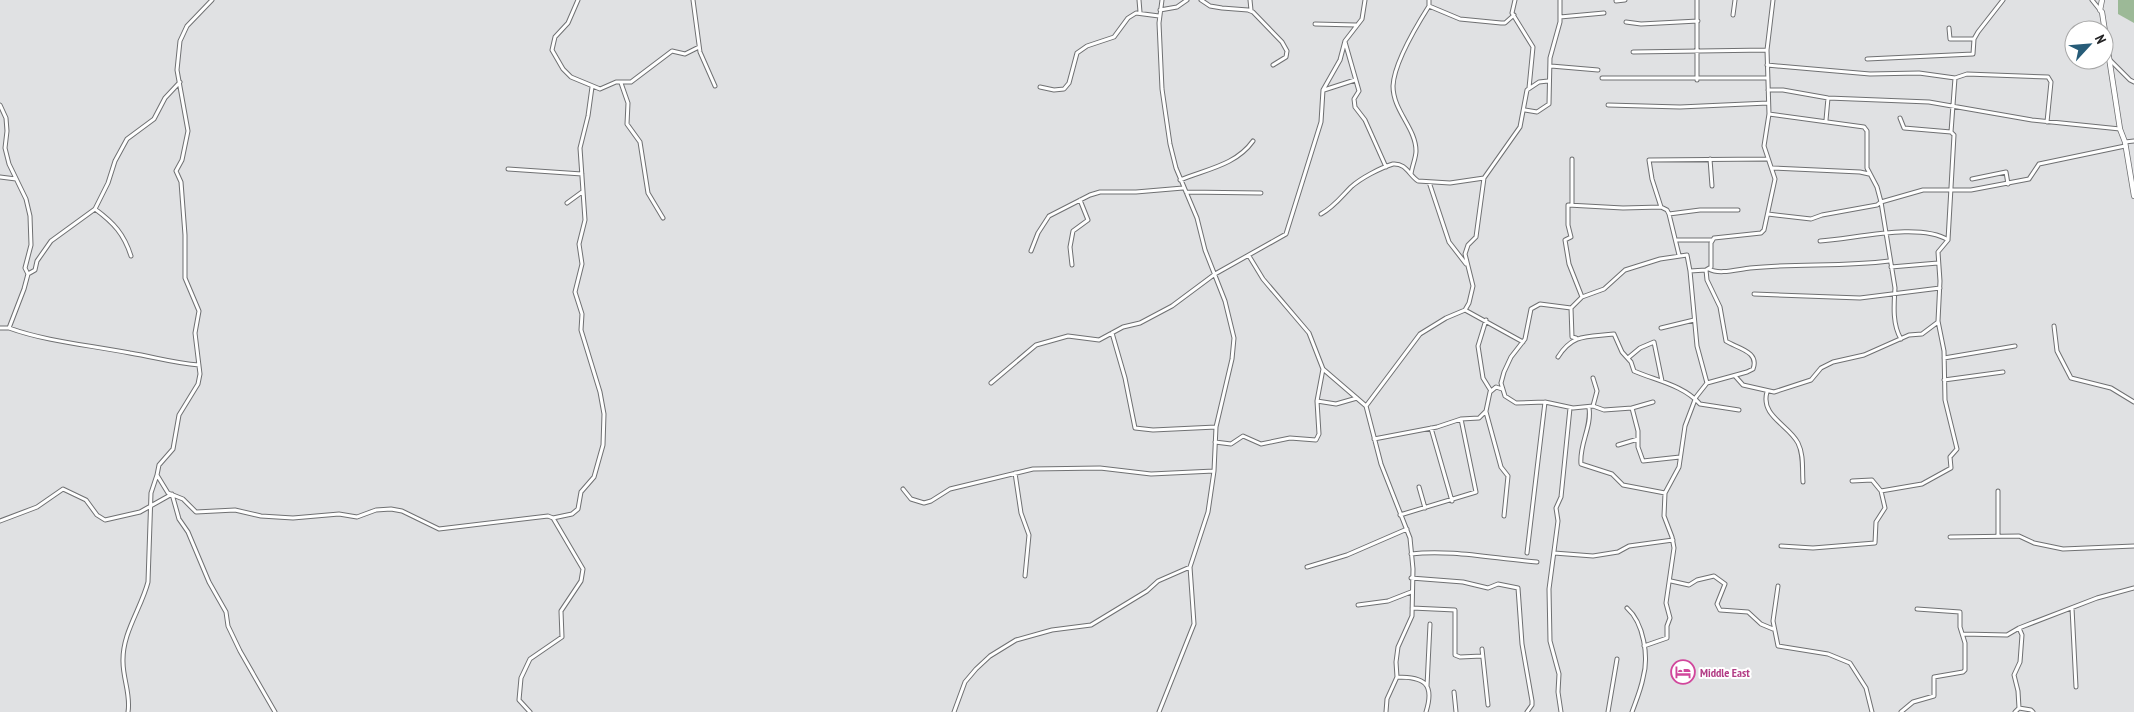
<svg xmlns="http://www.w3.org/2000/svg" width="2134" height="712" font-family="'PT Sans Narrow',sans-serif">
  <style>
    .forest { fill: #9cb997 }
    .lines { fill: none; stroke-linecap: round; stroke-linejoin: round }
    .street-casing { stroke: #6f7072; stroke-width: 5 }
    .secondary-casing { stroke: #6f7072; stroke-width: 6 }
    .street { stroke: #fff; stroke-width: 3 }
    .secondary { stroke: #fff; stroke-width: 4.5 }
    .labels { text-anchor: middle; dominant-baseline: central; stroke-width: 4; stroke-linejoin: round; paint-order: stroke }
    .hotel-label { font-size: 12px; font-weight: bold; fill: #b23c85; stroke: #fff; text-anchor: start }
  </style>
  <rect width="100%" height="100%" fill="#e0e1e3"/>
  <path class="forest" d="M2118 0H2134V23L2118 14Z"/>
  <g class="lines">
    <g class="street-casing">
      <path id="street" d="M212 0 187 26 180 41 177 70 188 131 182 160 176 171 181 182 185 235V278L199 311 195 333 200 374 198 384 179 415 173 449 159 465 157 475 168 493 183 499 196 512 235 510 261 516 293 518 339 514 357 517 376 510 391 509 402 511 439 529 548 516 553 518 583 569 581 581 561 611 562 637 530 659 521 678 519 700 530 712
        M578 0 568 23 555 37 552 50 563 69 571 77 600 89 616 82H631L672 51 685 54 699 47
        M693 0 700 52 715 86
        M1139 0 1140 12
        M1201 0 1210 6 1222 8 1248 10 1253 12 1282 42 1287 51 1286 57 1273 65
        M1250 0 1251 10
        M1429 0V6L1460 19 1501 23H1505L1514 15
        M1515 0 1512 13 1533 47 1529 88
        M1697 0V80
        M2092 0 2100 10
        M1616 1 1625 0
        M1160 10 1177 7 1187 0
        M1733 15 1735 0
        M1560 17 1604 13
        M1626 22 1641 24 1698 21
        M1315 24 1356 25
        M1949 28 1950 39H1974
        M1345 42 1359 91 1354 99 1355 107 1365 120 1386 167
        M1633 52 1767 50
        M1867 59 1973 54 1974 39 1978 32 2003 0
        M2109 59 2130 80 2134 82
        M1767 65 1870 74 1919 73 1955 78 1967 74 2048 77 2051 82 2047 122
        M1551 66 1598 70
        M1602 78H1766
        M621 83 628 103 627 124 640 142 648 193 663 218
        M1040 87 1054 90 1064 89 1069 83 1077 53 1087 46 1114 37 1128 18 1136 13 1159 16
        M1324 90 1355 80
        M1768 90H1783L1828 98 1929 102 2032 120 2120 129
        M0 105 6 118 7 131 5 148 9 164 26 199 30 216 31 245 25 268 28 274 24 289 9 328C48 342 90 345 130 353 155 357 173 363 199 365
        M1608 105 1680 107 1768 103
        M1525 110 1537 112 1549 104 1550 58 1560 22V0
        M1769 114 1864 127 1867 131V168L1877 187 1881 202 1923 190H1971L2029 179 2039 164 2125 146
        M1900 118 1904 128 1951 132
        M1826 120 1828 98
        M2125 142 2134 141
        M1572 159V205
        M1710 159 1712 186
        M1773 168 1860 172 1869 174
        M508 169 582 174
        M1411 174C1412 166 1416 158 1416 151 1416 128 1393 111 1393 86 1394 63 1417 25 1429 6
        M0 177 16 179
        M1972 179 2006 172 2008 184
        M1180 180C1207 169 1236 165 1253 141
        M1429 182 1449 242 1466 264
        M1186 192 1261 193
        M567 203 582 192
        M1661 207 1652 179 1649 160 1767 159
        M95 209 108 183 115 161 127 139 154 119 165 98 180 82
        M1321 214C1334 207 1341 197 1351 187 1361 178 1380 168 1393 164 1406 163 1409 175 1418 181L1450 183 1484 178
        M1669 214 1700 210H1738
        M1768 214 1811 219 1822 215 1877 205 1881 202 1895 288C1894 304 1892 324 1901 339
        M1677 240H1712
        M1820 241C1854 239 1919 222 1948 240
        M1031 251 1038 233 1049 216 1090 195 1100 192H1136L1183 188
        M1249 256 1263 279 1309 333 1323 369 1366 406 1381 464 1410 538 1413 569 1412 616 1398 647 1396 662 1397 677 1387 699 1386 712
        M1072 265 1070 247 1073 231 1088 220 1080 200
        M1891 267 1938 263
        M1709 269C1719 275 1739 269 1750 268 1797 263 1843 267 1889 261
        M1690 271 1697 346 1707 383
        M28 274 35 270 37 261 51 241 95 209C114 223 124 234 131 256
        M1754 294 1860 298 1940 288
        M1582 297 1569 264 1565 240 1571 237 1568 225V205L1623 208 1661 207 1667 210 1669 214 1679 255
        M1571 308 1572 337 1576 338
        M1465 310 1523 342
        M1486 320 1478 346 1483 378 1491 391
        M2054 326 2057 351 2071 378 2111 388 2134 402
        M0 328H9
        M1661 328 1694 320
        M1112 333 1125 378 1135 428 1153 430 1216 427
        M1558 357C1573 333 1588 337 1614 334L1622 352 1631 362 1634 371C1657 381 1683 385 1700 404L1739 410
        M1628 358 1640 348 1654 342 1662 381
        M1944 358 2015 346
        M1735 376 1743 385 1774 392 1811 380 1821 368 1833 362 1864 355 1909 335 1922 334 1938 322
        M1593 378 1597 391 1593 406
        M1944 380 2003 372
        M991 383 1036 345 1068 336 1099 340 1123 327 1140 323 1172 306 1215 274 1286 234 1321 122 1323 90 1340 60 1345 41 1362 19 1365 0
        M1767 392C1760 416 1789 425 1798 443 1804 455 1802 469 1803 482
        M1317 401 1323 369
        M1366 406 1420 334 1446 318 1465 310 1469 303 1473 286 1465 254 1468 245 1476 237 1484 178 1520 127 1527 90 1539 82 1548 81
        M1589 408C1592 427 1579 444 1581 464L1612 474 1623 485 1665 493
        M1632 408 1653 402
        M1486 412 1501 467 1508 476 1504 516
        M1431 428 1452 501
        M1374 439 1437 427 1461 419 1479 418 1486 411 1490 392 1496 387 1502 389
        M1215 442 1231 444 1243 436 1261 444 1290 438 1316 440 1319 434 1317 401 1336 404 1357 398
        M1618 445 1638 439
        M1680 457 1643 461 1638 447V431L1632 408 1604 410 1593 406 1573 408 1545 402 1516 403 1505 396 1501 383 1504 372 1511 357 1525 339 1531 309 1540 304 1571 308 1582 297 1604 289 1625 270 1660 259 1687 255 1690 271 1706 270
        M1015 473 1021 513 1029 535 1025 576
        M1852 481 1872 480 1881 491 1922 484 1951 468 1950 457 1957 449 1945 400 1944 351 1938 321 1940 281 1938 252 1948 240 1954 135 1951 132 1955 78
        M1419 487 1425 508
        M903 489 911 499 924 503 931 501 950 489 1033 469 1100 468 1151 474 1214 471
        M1400 515 1476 492 1461 419
        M553 518 572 514 578 509 581 492 594 477 603 445 604 414 600 392 581 330 582 314 575 292 582 264 579 244 585 220 580 148 588 116 592 87
        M0 521 37 507 63 489 86 500 97 515 105 520 140 512 172 494 179 519 188 532 209 582 226 612 228 626 240 651 275 712
        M1998 536V491
        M1950 537 2019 536 2034 543 2063 549 2134 546
        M1781 546 1813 548 1875 543 1876 522 1885 508 1881 491
        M1527 553 1545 402
        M1554 553 1593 556 1618 552 1629 546 1673 540
        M1411 554C1450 549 1496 559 1537 562
        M1307 567 1347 555 1407 529
        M1411 578 1463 582 1488 588 1498 584 1518 588 1522 644 1532 701V705L1527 712
        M1671 581 1689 585 1697 580 1714 576 1725 584 1717 604 1720 610 1748 612 1761 624 1773 629
        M1778 586 1773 621 1778 646 1828 654 1850 663 1866 688 1872 712
        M1358 605 1388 601 1411 592
        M1412 608 1455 610V655L1460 657 1482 656
        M1627 608C1644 623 1649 657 1643 678 1641 689 1636 701 1632 712
        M2072 608 2076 687
        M2019 628 2022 635 2020 662 2014 675 2018 691 2019 708 2031 710 2033 712
        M1963 634 2007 635 2019 628 2097 598 2134 588
        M1644 646 1667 638V626L1670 618 1666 603 1674 548 1672 537 1664 516 1665 493 1679 467 1685 426 1696 397 1707 383 1747 372 1753 369C1760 351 1736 348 1726 341L1720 307 1707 280 1706 270 1711 267V243L1714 238 1761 233 1764 230 1775 179 1764 146 1769 114 1767 50 1773 0
        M1482 649 1488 705
        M1397 677C1424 677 1435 683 1426 712
        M1427 686 1430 624
        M1454 692 1456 712
        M128 712C131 695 123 679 123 662 122 633 141 609 148 582L151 493 157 475
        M954 712 965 682 976 669 990 656 1016 640 1052 630 1091 625 1147 591 1158 581 1190 567
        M1159 712 1194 624 1190 567 1208 512 1214 471 1216 427 1232 359 1234 338 1225 301 1205 250 1197 218 1176 168 1170 144 1162 89 1159 23 1162 0
        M1561 712 1558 692 1559 674 1550 641 1549 589 1558 521 1556 508 1561 497 1570 408
        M1608 712 1617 659
        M1901 712 1913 702 1934 696V677L1963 672 1965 670V643L1960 627V612L1917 609
        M2015 712 2019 708"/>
    </g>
    <g class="secondary-casing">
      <path id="secondary" d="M2102 0 2100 10 2102 12 2120 129 2125 142 2134 196"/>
    </g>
    <use href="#street" class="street"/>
    <use href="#secondary" class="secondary"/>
  </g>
  <defs>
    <g id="hotel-ring" transform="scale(1.25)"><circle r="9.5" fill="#fff" stroke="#d1479c" stroke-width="1.5"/><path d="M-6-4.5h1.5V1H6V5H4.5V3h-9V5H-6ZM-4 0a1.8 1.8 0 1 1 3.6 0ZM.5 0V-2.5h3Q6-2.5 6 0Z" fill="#d1479c"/></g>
  </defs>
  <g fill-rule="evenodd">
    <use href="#hotel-ring" x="1683" y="672"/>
  </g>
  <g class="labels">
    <g class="hotel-label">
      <text x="1700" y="672">Middle East</text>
    </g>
  </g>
  <g transform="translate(2089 45) rotate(64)"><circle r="24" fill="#ffffff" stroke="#a7a7a7"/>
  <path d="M0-4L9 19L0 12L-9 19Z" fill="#275c78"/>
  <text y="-8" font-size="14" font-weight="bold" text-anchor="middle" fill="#232324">N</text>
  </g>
</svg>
